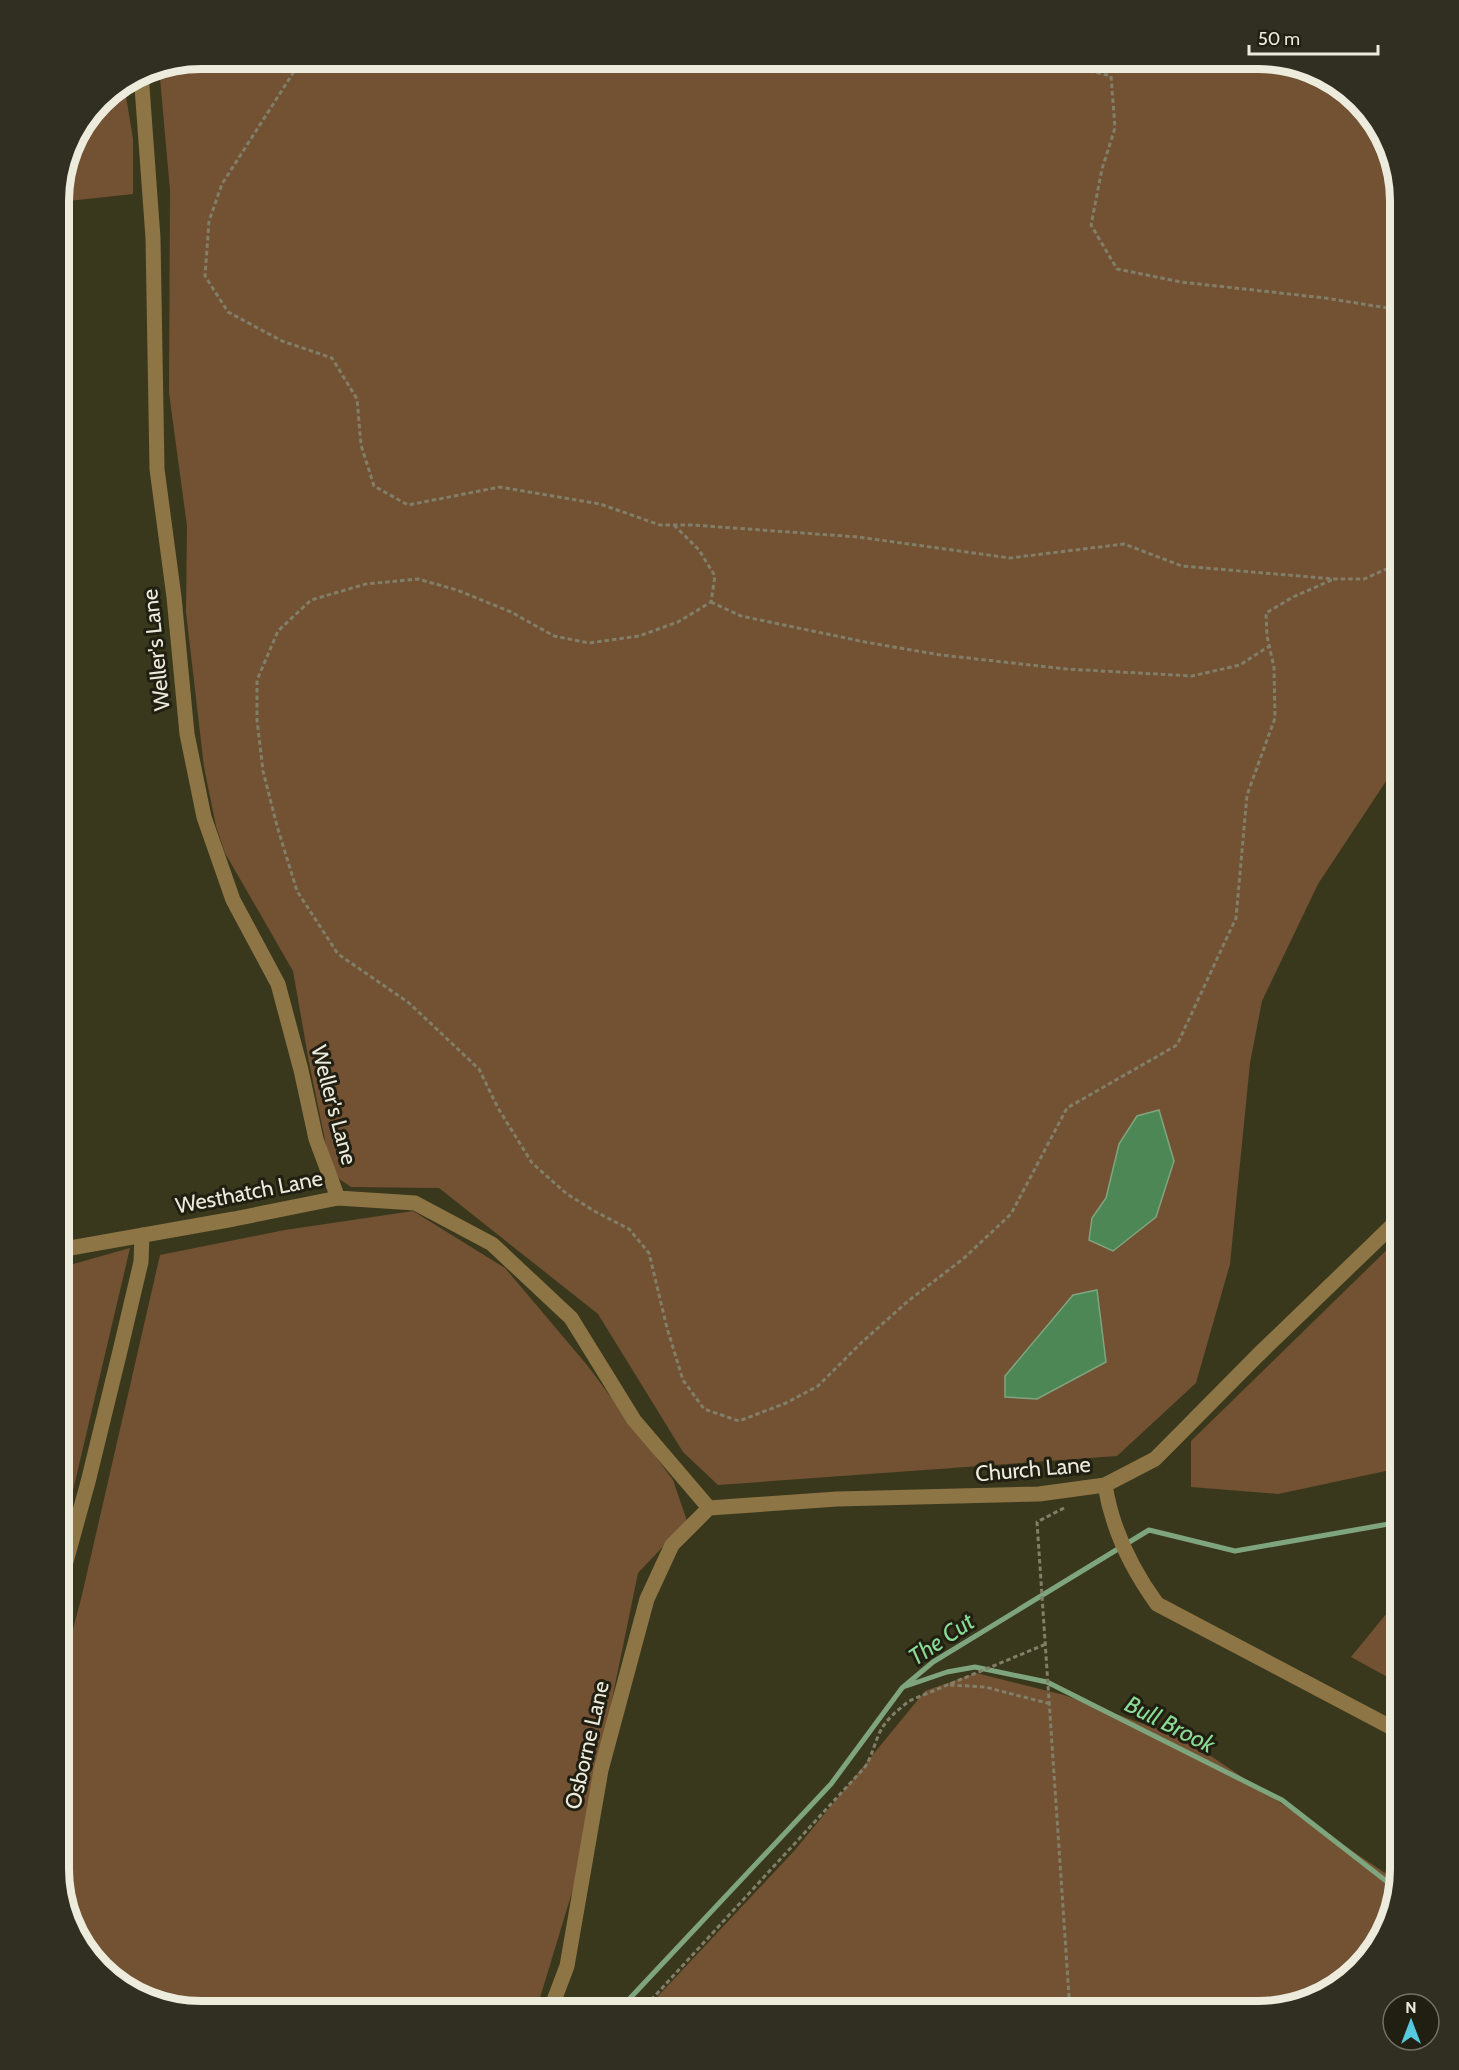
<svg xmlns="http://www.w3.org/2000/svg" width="1459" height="2070" font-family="Cabin,sans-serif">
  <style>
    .green { fill: #735133 }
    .water { fill: #4e8756; stroke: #7ea57e; stroke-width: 1.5 }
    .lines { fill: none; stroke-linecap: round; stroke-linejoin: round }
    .stream { stroke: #7ea57e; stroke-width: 5 }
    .path { stroke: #817f68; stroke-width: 3; stroke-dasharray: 4.5 3; stroke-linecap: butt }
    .minor { stroke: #8d7546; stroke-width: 15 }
    .labels { text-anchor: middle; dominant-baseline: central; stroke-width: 6; stroke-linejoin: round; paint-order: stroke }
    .street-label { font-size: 22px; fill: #edecdc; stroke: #201f12 }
    .water-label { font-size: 24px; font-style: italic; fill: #8adb95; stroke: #201f12 }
    .rim { fill: none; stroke: #edecdc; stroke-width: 8 }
  </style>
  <rect width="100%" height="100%" fill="#3a381c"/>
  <path class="green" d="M201 59H1267L1329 78 1381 130 1400 201V760L1318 884 1262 1001 1250 1063 1230 1264 1196 1383 1117 1456 718 1485 683 1452 598 1314 439 1188 351 1187 332 1174 309 1062 293 971 225 853 216 826 204 767 186 612 187 526 169 393 170 190 159 67Z
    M124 84 133 139V194L59 202V192L69 146 101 100Z
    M413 1211 505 1268 587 1365 673 1480 687 1521 638 1573 573 1889 536 2011H192L130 1992 78 1941 59 1869V1682L82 1595 160 1255 285 1230Z
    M1400 1237V1468L1278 1494 1191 1487V1441Z
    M130 1248 59 1550V1268Z
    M1400 1597V1684L1351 1657Z
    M976 1673 1064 1695 1187 1740 1397 1881 1381 1940 1330 1992 1258 2011H644L795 1850 925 1691Z"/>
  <path class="water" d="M1159 1110 1174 1161 1156 1217 1113 1251 1089 1240 1092 1218 1106 1198 1119 1144 1137 1116Z
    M1097 1290 1106 1362 1037 1399 1005 1397V1376L1073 1295Z"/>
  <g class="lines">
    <path class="stream" d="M906 1686 947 1672 975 1667 1047 1682 1282 1800 1390 1884 1395 1891
      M618 2011 831 1784 902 1688 933 1662 1149 1530 1235 1551 1400 1522"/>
    <path class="path" d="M302 59 222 184 209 221 205 276 228 312 282 341 332 358 357 399 361 445 374 486 408 505 500 487 600 504 660 525H692L858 537 1010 558 1124 544 1182 566 1334 579H1364L1400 563
      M1038 59 1111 76 1115 128 1102 169 1091 225 1117 269 1181 282 1325 298 1400 310
      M1245 59 1287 67 1331 80
      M674 525 699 550 715 576 711 602 678 622 639 636 589 643 554 636 511 612 457 590 418 579 366 584 311 600 278 631 257 680V720L263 771 277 826 297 891 338 954 409 1003 479 1069 498 1108 532 1163 567 1194 596 1212 629 1229 649 1253 667 1328 683 1380 704 1409 739 1421 786 1403 818 1386 862 1342 908 1301 963 1259 1011 1214 1067 1108 1177 1045 1236 918 1247 795 1275 718 1274 667 1267 636 1266 613 1293 597 1334 579
      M711 602 741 616 865 642 941 655 1066 669 1192 676 1240 665 1269 646
      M1064 1508 1037 1522 1070 2011
      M950 1685 985 1687 1051 1704
      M641 2011 865 1767C872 1756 874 1745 879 1734 885 1720 897 1711 909 1701L1046 1644"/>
    <path class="minor" d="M141 73 153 238 157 469 174 597 187 734 204 817 233 900 278 984 301 1070 316 1139 338 1198
      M59 1250 234 1219 338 1198 415 1203 492 1244 571 1318 634 1420 709 1508
      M1105 1485C1112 1529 1131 1568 1157 1604L1400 1732
      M709 1508 837 1499 1039 1494 1105 1485 1155 1459 1258 1355 1400 1218
      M59 1587 88 1482 120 1351 141 1262 142 1235
      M550 2011 567 1966 601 1770 647 1599 672 1545 709 1508"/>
  </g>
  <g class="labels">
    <g class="street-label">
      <text transform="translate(156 650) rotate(-96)">Weller's Lane</text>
      <text transform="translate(334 1105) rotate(75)">Weller's Lane</text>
      <text transform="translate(249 1192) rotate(-11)">Westhatch Lane</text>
      <text transform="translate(1033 1469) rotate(-5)">Church Lane</text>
      <text transform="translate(587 1745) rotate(-77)">Osborne Lane</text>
    </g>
    <g class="water-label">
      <text transform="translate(941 1639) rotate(-34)">The Cut</text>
      <text transform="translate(1170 1724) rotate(27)">Bull Brook</text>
    </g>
  </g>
  <path d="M0 0H1459V2070H0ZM201 69H1258A132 132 0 0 1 1390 201V1869A132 132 0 0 1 1258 2001H201A132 132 0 0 1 69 1869V201A132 132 0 0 1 201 69Z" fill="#302f22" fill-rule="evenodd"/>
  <path class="rim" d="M201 69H1258A132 132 0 0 1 1390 201V1869A132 132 0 0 1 1258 2001H201A132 132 0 0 1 69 1869V201A132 132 0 0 1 201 69Z"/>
  <g transform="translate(1411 2022)"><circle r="28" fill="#201f12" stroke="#727163" stroke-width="1.5"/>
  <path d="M0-4.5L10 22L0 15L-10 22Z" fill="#55cadf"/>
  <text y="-9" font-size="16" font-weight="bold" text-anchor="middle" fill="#edecdc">N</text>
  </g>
  <path d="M1249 45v9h129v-9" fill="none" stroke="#edecdc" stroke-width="3"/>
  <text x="1258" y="45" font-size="18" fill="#edecdc" stroke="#201f12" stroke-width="4.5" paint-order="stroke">50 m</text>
</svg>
